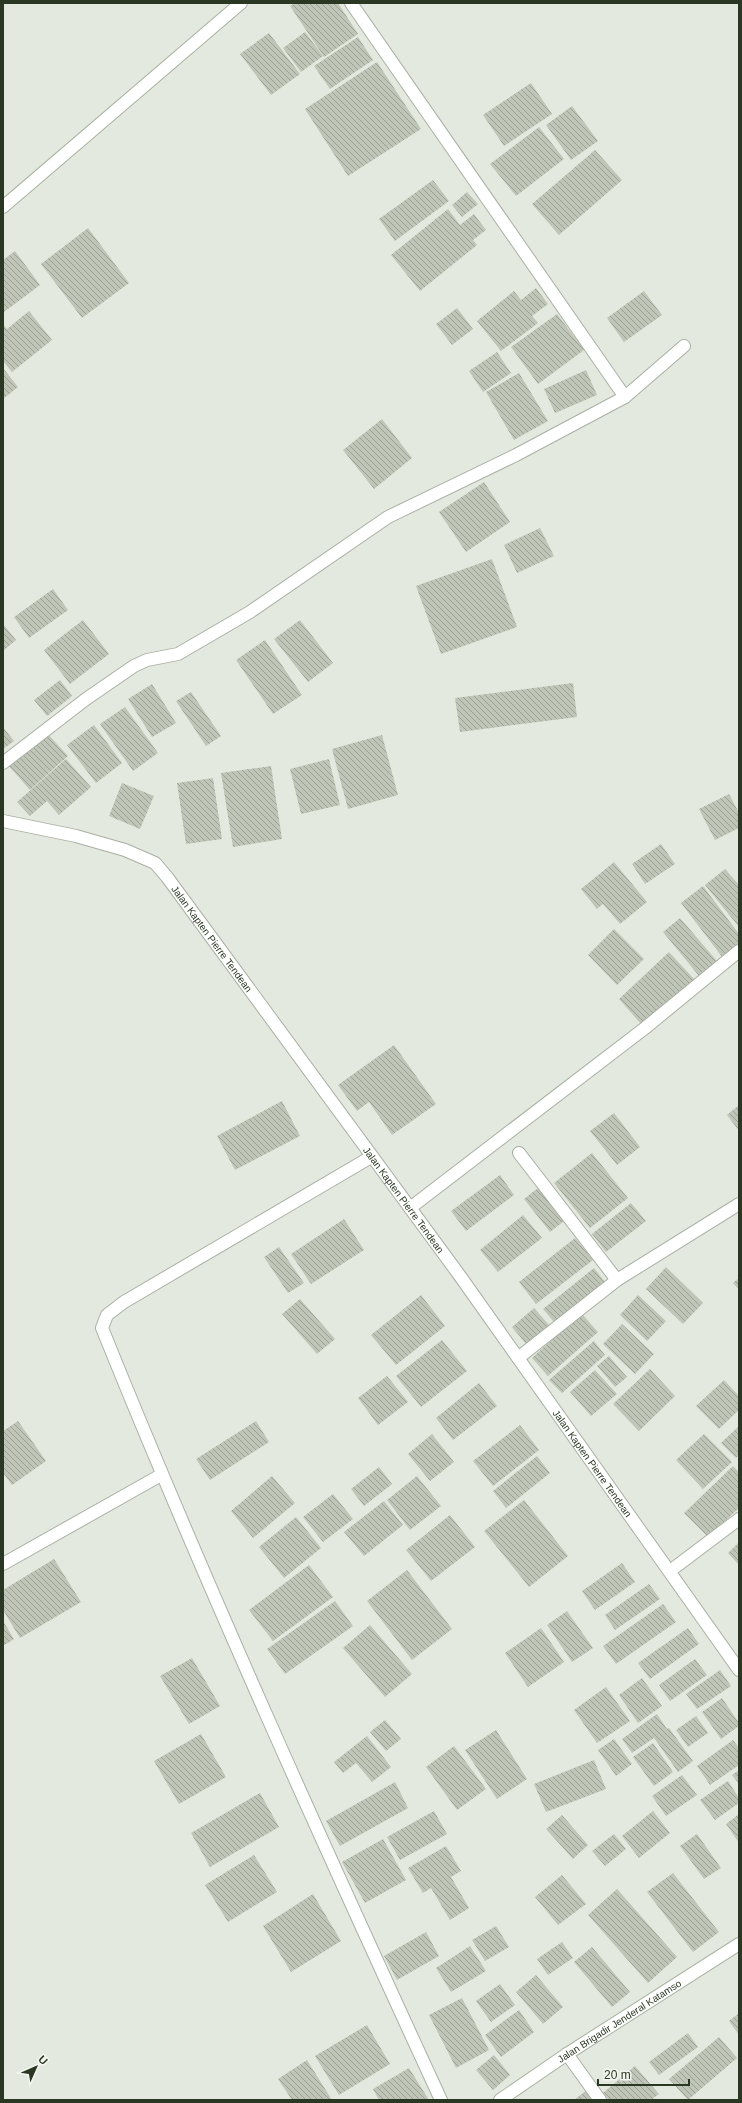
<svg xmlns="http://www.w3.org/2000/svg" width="742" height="2103" font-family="Helvetica,sans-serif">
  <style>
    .building { fill: url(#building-back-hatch) }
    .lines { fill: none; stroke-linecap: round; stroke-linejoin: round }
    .street-casing { stroke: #a8b0a3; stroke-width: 14 }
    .secondary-casing { stroke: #a8b3a0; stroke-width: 14 }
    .street { stroke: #fff; stroke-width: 12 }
    .secondary { stroke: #fff; stroke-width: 12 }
    .labels { text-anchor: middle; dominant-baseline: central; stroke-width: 3; stroke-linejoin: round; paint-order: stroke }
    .street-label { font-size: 10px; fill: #2a3722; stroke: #f3f6ef }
  </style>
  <defs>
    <pattern id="building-back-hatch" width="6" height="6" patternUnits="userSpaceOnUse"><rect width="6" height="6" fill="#bfc6b8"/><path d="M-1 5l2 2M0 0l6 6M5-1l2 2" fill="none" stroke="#9ba295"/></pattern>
  </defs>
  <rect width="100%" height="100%" fill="#e4e9df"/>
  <path class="building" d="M295 3H338L358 34 324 57 290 6Z
    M305 32 323 56 301 72 283 48Z
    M269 33 300 74 271 95 240 54Z
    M358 37 373 60 330 89 314 66Z
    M377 62 421 129 348 176 305 109Z
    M531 83 552 114 504 146 483 115Z
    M572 106 598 141 571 160 546 125Z
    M539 127 564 159 516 196 490 164Z
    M595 150 622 180 559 235 532 204Z
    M433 180 449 201 395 241 379 219Z
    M467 192 478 204 462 217 452 205Z
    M448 209 460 225 474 214 486 230 473 240 477 245 420 291 391 255Z
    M88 228 129 283 82 318 41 264Z
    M15 251 40 285 4 312 3 260Z
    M536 288 548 304 532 316 538 323 501 351 477 321 514 291 521 300Z
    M644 291 662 315 624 342 607 318Z
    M457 308 473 329 452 345 436 324Z
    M29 311 52 340 12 372 3 361V324L7 329Z
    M557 314 584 350 538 384 511 347Z
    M497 352 511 373 483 392 469 371Z
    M3 368 18 387 3 399Z
    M586 370 597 395 555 413 544 389Z
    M519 373 548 421 514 440 486 392Z
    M382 419 412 458 374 489 343 450Z
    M484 482 510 522 466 552 439 512Z
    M540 528 554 556 517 573 504 545Z
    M492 559 517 627 441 654 416 586Z
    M53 589 68 610 29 638 14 617Z
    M83 620 109 654 70 684 44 650Z
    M300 620 333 663 308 682 274 639Z
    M3 624 16 640 3 651Z
    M265 640 302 695 273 714 236 660Z
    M60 680 72 696 47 716 34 700Z
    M573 683 577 717 460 732 455 698Z
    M152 684 176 723 152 737 128 699Z
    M191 692 221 736 206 746 176 701Z
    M125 707 158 753 133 771 100 724Z
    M94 725 122 763 96 783 67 745Z
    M3 727 14 741 3 749Z
    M45 731 68 756 30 790 7 764Z
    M382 735 398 795 348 809 332 749Z
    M66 759 91 787 59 815 47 801 30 816 17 802Z
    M329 759 340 805 301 814 290 769Z
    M271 766 282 839 233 847 221 773Z
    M213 778 222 839 186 844 177 783Z
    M122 783 154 796 140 829 109 816Z
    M729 794 739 813V828L715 840 699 809Z
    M661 844 675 864 645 884 632 864Z
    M614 862 647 902 620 924 603 904 597 909 581 889Z
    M725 869 739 885V927L705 885Z
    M703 886 739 934V946L723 958 681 903Z
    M680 918 717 961 699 976 663 932Z
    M614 929 644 959 617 985 588 955Z
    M669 952 694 979 642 1025 619 999Z
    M394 1045 436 1104 392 1135 369 1102 357 1111 338 1085Z
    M282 1101 300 1136 235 1170 217 1136Z
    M739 1105V1131L727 1115Z
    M614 1113 640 1147 617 1165 590 1131Z
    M592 1153 628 1198 590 1228 554 1183Z
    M500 1175 514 1195 466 1231 451 1211Z
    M538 1188 564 1221 550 1232 524 1199Z
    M631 1203 646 1221 606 1252 592 1234Z
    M523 1215 542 1238 498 1272 480 1250Z
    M344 1219 364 1250 311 1284 291 1254Z
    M575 1238 593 1260 536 1304 519 1282Z
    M279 1247 304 1283 288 1293 264 1257Z
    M666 1267 703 1303 683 1324 646 1289Z
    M594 1268 605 1282 555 1323 543 1309Z
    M739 1278V1290L733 1283Z
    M421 1295 445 1326 396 1365 371 1335Z
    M638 1295 666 1321 647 1341 620 1315Z
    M300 1299 335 1339 317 1354 282 1314Z
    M534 1308 549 1325 526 1344 512 1327Z
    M581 1313 598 1332 548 1376 532 1358Z
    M622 1324 654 1354 635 1374 603 1344Z
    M442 1340 467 1371 421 1407 396 1376Z
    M594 1341 605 1355 562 1393 549 1380Z
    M609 1356 627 1377 615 1387 597 1366Z
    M650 1369 675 1396 639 1431 613 1404Z
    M595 1370 617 1394 591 1416 570 1392Z
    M387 1376 408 1402 378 1425 358 1398Z
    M724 1380 739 1396V1410L719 1429 696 1406Z
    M479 1383 497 1406 453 1440 436 1418Z
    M18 1421 46 1461 12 1485 3 1473V1431Z
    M256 1421 269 1442 210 1480 196 1459Z
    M520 1425 539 1450 493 1486 473 1461Z
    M739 1426V1455L736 1458 721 1443Z
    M432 1434 454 1462 430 1481 408 1454Z
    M704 1434 732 1462 703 1489 676 1460Z
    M537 1456 550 1473 506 1508 493 1491Z
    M733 1466 739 1472V1508L708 1537 684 1513Z
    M379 1467 392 1484 364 1506 351 1489Z
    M272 1476 295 1503 253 1538 231 1511Z
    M417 1476 441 1506 410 1530 387 1500Z
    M333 1494 353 1519 323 1542 303 1517Z
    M524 1500 568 1556 529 1587 484 1531Z
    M384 1501 403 1525 364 1556 344 1532Z
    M450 1515 475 1547 431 1581 406 1550Z
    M296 1517 321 1548 284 1578 259 1547Z
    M739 1542V1565L728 1553Z
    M54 1559 81 1602 20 1638 3 1610V1590Z
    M622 1563 635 1582 595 1610 582 1591Z
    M309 1565 333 1597 273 1641 249 1610Z
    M407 1570 452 1629 412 1660 367 1601Z
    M649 1584 660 1599 615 1630 605 1615Z
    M335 1601 353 1626 285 1674 267 1649Z
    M663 1604 676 1622 616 1664 603 1646Z
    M567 1611 593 1648 572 1662 547 1625Z
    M3 1621 14 1639 3 1646Z
    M370 1625 412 1674 385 1697 343 1648Z
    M541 1628 564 1662 528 1687 505 1653Z
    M688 1628 699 1644 650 1679 638 1663Z
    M192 1658 220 1706 189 1724 160 1676Z
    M695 1659 707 1675 670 1701 659 1685Z
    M720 1670 731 1686 697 1709 686 1694Z
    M642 1678 662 1706 638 1723 619 1695Z
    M606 1687 630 1721 597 1743 574 1710Z
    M722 1698 739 1723V1726L721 1739 702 1712Z
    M657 1714 667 1729 669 1728 693 1761 678 1772 654 1738 632 1753 622 1739Z
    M696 1716 708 1733 688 1747 676 1730Z
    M385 1720 401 1739 386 1751 370 1732Z
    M496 1730 527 1779 497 1799 465 1750Z
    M201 1734 226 1777 179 1804 154 1761Z
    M367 1736 391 1767 372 1782 356 1763 343 1773 334 1762Z
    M614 1739 632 1764 616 1776 598 1750Z
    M733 1740 739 1748V1765L710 1785 697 1766Z
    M653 1743 673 1772 654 1786 633 1757Z
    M454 1746 486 1789 457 1810 426 1767Z
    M594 1760 606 1789 546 1812 534 1784Z
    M739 1770V1784L732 1775Z
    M682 1775 697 1795 666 1816 652 1796Z
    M728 1781 739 1798V1803L715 1820 700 1800Z
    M395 1782 408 1808 340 1846 326 1821Z
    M260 1793 279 1827 210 1867 191 1833Z
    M434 1811 447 1834 400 1860 387 1837Z
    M653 1811 670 1833 639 1858 622 1836Z
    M739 1814V1843L726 1824Z
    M562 1815 588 1845 573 1859 546 1829Z
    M614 1834 626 1849 605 1866 592 1851Z
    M697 1834 721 1868 704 1879 680 1846Z
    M383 1839 406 1880 365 1903 342 1862Z
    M446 1846 461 1871 451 1877 469 1908 450 1920 431 1888 423 1893 408 1868Z
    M254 1855 277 1892 228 1922 205 1885Z
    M673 1873 719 1932 693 1952 647 1892Z
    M562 1875 586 1904 558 1925 535 1897Z
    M617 1889 677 1957 648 1983 588 1915Z
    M313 1894 341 1941 291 1972 263 1926Z
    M496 1926 509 1947 485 1961 472 1940Z
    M426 1932 439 1956 397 1980 384 1956Z
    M562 1942 573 1958 548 1975 537 1959Z
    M470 1946 486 1971 451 1992 436 1968Z
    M592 1947 630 1992 612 2007 574 1962Z
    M536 1975 563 2007 543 2024 516 1992Z
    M500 1984 515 2005 491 2022 476 2001Z
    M462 1998 489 2050 456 2068 429 2015Z
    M519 2010 534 2032 501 2057 485 2035Z
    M739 2013V2035L729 2021Z
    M367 2025 390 2064 339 2095 315 2056Z
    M688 2033 698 2047 659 2075 649 2062Z
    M719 2037 737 2058 688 2100 669 2079Z
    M494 2055 510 2075 493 2090 476 2070Z
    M307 2060 332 2100H292L278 2079Z
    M635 2066 659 2094 651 2100H609L603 2093Z
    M409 2068 429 2100H379L373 2089Z
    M587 2090 595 2100H574Z"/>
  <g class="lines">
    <g class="street-casing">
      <g id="street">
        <path d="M625 397 684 346"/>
        <path d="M3 763 86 699 134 666 147 660 178 654 250 612 388 517 516 455 625 397 351 3"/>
        <path id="s1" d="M3 821 76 836 125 850 155 863 167 877 460 1276 739 1670"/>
        <path d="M519 1153 617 1280"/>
        <path d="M371 1157 124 1302 107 1315 102 1328C207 1588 323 1844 441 2100"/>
        <path d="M410 1208 645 1028 739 951"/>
        <path d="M518 1358 617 1280 739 1204"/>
        <path d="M3 1564 161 1475"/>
        <path d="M670 1571 739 1519"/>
        <path d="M567 2054 600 2100"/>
      </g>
    </g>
    <g class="secondary-casing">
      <g id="secondary">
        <path d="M3 207 241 3"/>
        <path id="s2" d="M500 2100 567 2054 739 1944"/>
      </g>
    </g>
    <use href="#street" class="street"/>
    <use href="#secondary" class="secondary"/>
  </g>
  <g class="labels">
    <g class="street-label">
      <text stroke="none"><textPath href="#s1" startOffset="253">Jalan Kapten Pierre Tendean</textPath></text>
      <text stroke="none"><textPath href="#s1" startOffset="577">Jalan Kapten Pierre Tendean</textPath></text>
      <text stroke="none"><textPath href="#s1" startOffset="901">Jalan Kapten Pierre Tendean</textPath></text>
      <text stroke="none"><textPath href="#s2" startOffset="143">Jalan Brigadir Jenderal Katamso</textPath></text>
    </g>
  </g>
  <rect width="742" height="2103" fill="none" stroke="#2a3722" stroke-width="8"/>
  <g transform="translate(36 2067) rotate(45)" stroke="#f3f6ef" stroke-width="3" paint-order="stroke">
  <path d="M0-3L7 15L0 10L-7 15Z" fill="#2a3722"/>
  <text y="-6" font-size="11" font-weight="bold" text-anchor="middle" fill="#2a3722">U</text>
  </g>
  <path d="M598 2079v6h91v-6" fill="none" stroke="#2a3722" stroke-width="2"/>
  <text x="604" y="2079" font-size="12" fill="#2a3722" stroke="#f3f6ef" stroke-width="3" paint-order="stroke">20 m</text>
</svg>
